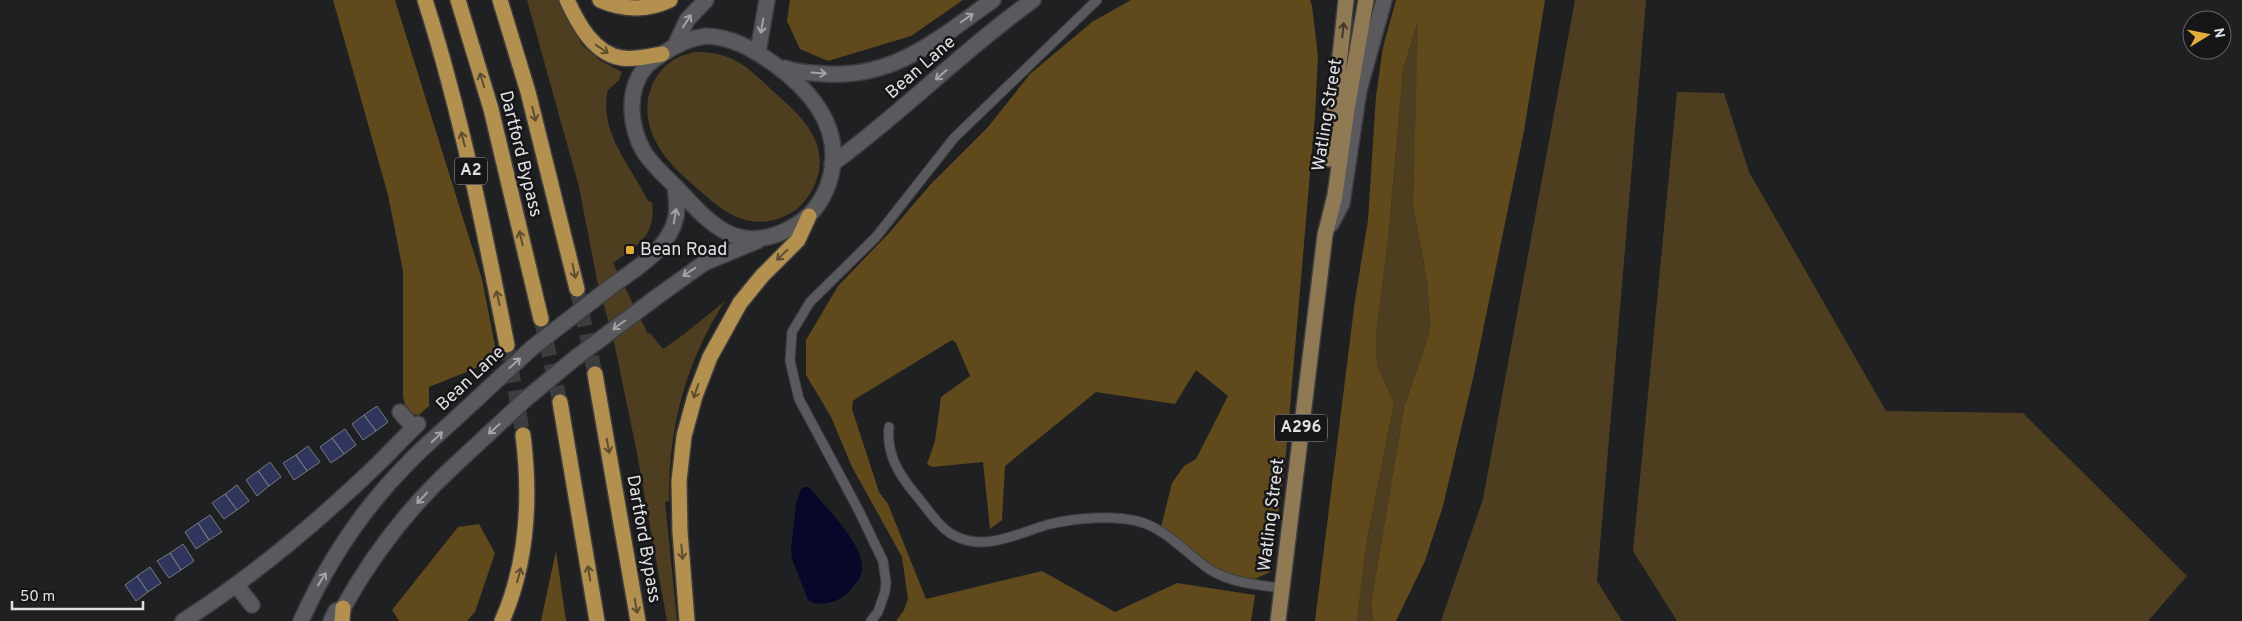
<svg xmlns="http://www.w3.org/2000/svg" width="2242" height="621" font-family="Overpass,sans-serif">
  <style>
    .green { fill: #4e3e20 }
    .forest { fill: #60491b }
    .water { fill: #07072a }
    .building { fill: #2f355c; stroke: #797a7d }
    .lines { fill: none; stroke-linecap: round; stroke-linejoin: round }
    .highway-tunnel { stroke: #3c3d3f; stroke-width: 15; stroke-dasharray: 15 8; stroke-linecap: butt }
    .lane-casing { stroke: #3d3d40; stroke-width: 11 }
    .street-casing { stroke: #3d3d40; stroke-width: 18 }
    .secondary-casing { stroke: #3d3d40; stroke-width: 18 }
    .primary-casing { stroke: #3d3d40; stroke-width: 18 }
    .highway-casing { stroke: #3d3d40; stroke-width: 18 }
    .lane { stroke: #5a5a5e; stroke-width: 9 }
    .street { stroke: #5a5a5e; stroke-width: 15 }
    .secondary { stroke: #5a5a5e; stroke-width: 15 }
    .primary { stroke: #8f7a54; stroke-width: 15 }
    .highway { stroke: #b3904d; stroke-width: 15 }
    .secondary-bridge-casing { stroke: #3d3d40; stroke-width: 18; stroke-linecap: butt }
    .secondary-bridge { stroke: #5a5a5e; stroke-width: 15 }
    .oneway { stroke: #a4a4a7 }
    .oneway2 { stroke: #40392e }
    .oneway3 { stroke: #5d4d30 }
    .poi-dot { fill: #e5ad35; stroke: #161619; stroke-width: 2 }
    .labels { text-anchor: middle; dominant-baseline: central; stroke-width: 5; stroke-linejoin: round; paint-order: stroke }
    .shield { fill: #161619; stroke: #a3a4a6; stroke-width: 1 }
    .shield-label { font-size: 16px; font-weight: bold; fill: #e0e1e3 }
    .street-label { font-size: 18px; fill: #e0e1e3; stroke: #161619 }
    .poi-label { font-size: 18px; fill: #e0e1e3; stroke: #161619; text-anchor: start }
  </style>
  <rect width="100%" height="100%" fill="#1f2022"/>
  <path class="green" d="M527 0H561L582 45 601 61 622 72 619 80 608 90C598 132 632 167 648 201L652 202C656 237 638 244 613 263L648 334 650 333 663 349 683 335 725 301C686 361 668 429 669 501L665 502 677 621H667L636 448 614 342 597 280 579 187Z
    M1575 0H1646L1597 581 1622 621H1441L1483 499Z
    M1419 18 1413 205 1427 281 1430 325 1426 343 1404 407 1371 603 1373 621H1357L1366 546 1394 403 1377 365 1376 336 1388 241 1403 70Z
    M695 52C709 52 720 53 732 59 748 66 761 80 774 92 801 116 832 143 815 184 809 198 799 210 785 216 770 223 752 224 737 217 723 212 711 200 700 191 684 177 664 160 655 140 640 111 647 74 677 58 682 55 689 54 695 52Z
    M1677 92 1724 93 1749 172 1886 411 2023 413 2187 576 2148 621H1677L1633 551Z"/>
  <path class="forest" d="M333 0H395L482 279 497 356 491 362 429 387V406L419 415C408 415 405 406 403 397V271L388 195Z
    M790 0H963L911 36 828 61 800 49 787 21Z
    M1131 0H1310L1312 6 1318 56 1315 116 1285 465 1270 572 1253 580C1217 578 1188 547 1161 527L1172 483 1184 466 1196 459 1228 396 1196 370 1175 404 1096 392 1005 466 1002 520 990 529 983 462 932 467 927 464 935 441 941 397 970 376 956 343 952 340 857 398 853 401 852 409 879 492 888 504 926 599 1042 571 1115 612 1177 583 1255 595 1251 621H896L904 610 908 599 902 557 852 467 831 417 806 375V340L838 286 889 233 930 185 988 127 1030 74 1092 22Z
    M1396 0H1545L1524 131 1474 374 1443 506 1425 561 1396 621H1373L1371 603 1404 407 1426 343 1430 325 1427 281 1413 205 1418 21 1403 70 1388 241 1376 336 1377 365 1394 403 1366 546 1357 621H1315L1355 300 1368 220 1376 96 1383 47Z
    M479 524 495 553 475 612 467 621H399L392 610 458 527Z
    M556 551 566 621H541Z"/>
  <path class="water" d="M805 487H809C825 507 865 544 862 571 861 578 856 583 852 588 848 593 843 598 837 600 829 604 815 606 808 600L792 559 791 550 796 504 801 489Z"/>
  <path class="building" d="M377 406 388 422 376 431 364 415Z
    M364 415 376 431 363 440 352 424Z
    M345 429 356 445 344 454 332 438Z
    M332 438 344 454 331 463 320 447Z
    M308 446 320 462 307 471 296 455Z
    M296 455 307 471 294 480 283 463Z
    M270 462 281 477 269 486 258 471Z
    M258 471 269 486 257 496 246 480Z
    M237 485 249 501 237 510 225 494Z
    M225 494 237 510 224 519 212 503Z
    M210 515 222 532 209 540 198 523Z
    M198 523 209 540 196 549 185 532Z
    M183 544 194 561 181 570 170 553Z
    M170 553 181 570 169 578 157 561Z
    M150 567 161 583 148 592 137 576Z
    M137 576 148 592 136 601 125 585Z"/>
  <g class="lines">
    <path class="highway-tunnel" d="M577 289 595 374
      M541 319 560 402
      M507 345 523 435"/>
    <g class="lane-casing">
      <path id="lane" d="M889 427C886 454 899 475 916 495 927 508 940 529 955 536 987 552 1020 532 1050 524 1077 518 1111 515 1137 521 1164 527 1187 554 1209 569 1231 583 1257 585 1282 588
        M871 621 878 612 885 592 886 582 883 561 858 509 799 399 790 361 792 332 810 302 876 237 954 138 1097 0"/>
    </g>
    <g class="street-casing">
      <path id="street" d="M400 412 414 428
        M237 586 252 605
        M183 621C254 576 320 520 381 461 393 449 405 436 418 424"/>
    </g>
    <g class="secondary-casing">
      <path id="secondary" d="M706 36C732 37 753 49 774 64 813 92 845 131 829 182 822 204 809 219 789 229 737 256 709 223 677 188 665 176 653 166 644 152 630 128 626 92 644 69 648 63 655 59 661 55 675 45 689 38 706 36Z
        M675 46 687 20 706 0
        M758 52 767 0
        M785 68C798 73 812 73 826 74 896 78 939 38 993 0
        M832 164C902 113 963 50 1033 0
        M1331 224 1342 203 1359 90 1384 0
        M613 285C637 268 669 249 676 217 678 207 676 196 675 186
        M658 296 704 263 757 241
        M301 621C327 563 364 507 409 462 423 447 439 434 454 420
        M331 621 336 611 343 608C373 554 411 505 456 464"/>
    </g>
    <g class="primary-casing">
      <path id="primary" d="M1329 159 1346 0
        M1278 621 1325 235 1335 195 1347 109 1366 0"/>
    </g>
    <g class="highway-casing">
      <path id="highway" d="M425 0C461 113 484 229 507 345
        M458 0 491 109 541 319
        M500 0 528 92 577 289
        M567 0C578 24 594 54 622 58 635 60 649 56 662 54
        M600 0C623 10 647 11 670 0
        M595 374 638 621
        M560 402 597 621
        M342 621 343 608
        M502 621C528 562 531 499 523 435
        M687 621 680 532 679 481 684 436 695 396 710 357 740 303 762 276 798 240 809 216"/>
    </g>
    <use href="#lane" class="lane"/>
    <use href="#street" class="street"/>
    <use href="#secondary" class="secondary"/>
    <use href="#primary" class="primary"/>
    <use href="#highway" class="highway"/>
    <g class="secondary-bridge-casing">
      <path id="secondary-bridge" d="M454 420 533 347 613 285
        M456 464 527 398 574 359 658 296"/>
    </g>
    <use href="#secondary-bridge" class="secondary-bridge"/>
  </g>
  <defs><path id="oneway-shaft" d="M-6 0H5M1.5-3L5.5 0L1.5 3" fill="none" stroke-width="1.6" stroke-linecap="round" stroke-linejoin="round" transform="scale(1.25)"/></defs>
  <g class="oneway">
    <use href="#oneway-shaft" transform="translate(967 18) rotate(-35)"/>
    <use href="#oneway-shaft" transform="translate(687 21) rotate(-57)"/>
    <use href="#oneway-shaft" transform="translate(762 26) rotate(100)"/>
    <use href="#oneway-shaft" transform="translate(819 73) rotate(4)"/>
    <use href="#oneway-shaft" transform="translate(941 75) rotate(139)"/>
    <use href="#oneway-shaft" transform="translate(675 216) rotate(-80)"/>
    <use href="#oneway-shaft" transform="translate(689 272) rotate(146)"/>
    <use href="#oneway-shaft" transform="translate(619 325) rotate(143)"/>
    <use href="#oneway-shaft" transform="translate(515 363) rotate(-42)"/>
    <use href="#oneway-shaft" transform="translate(494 429) rotate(138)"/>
    <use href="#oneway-shaft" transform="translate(437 437) rotate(-44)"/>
    <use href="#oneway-shaft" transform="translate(422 498) rotate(133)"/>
    <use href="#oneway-shaft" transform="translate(322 579) rotate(-58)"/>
  </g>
  <use class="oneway2" href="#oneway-shaft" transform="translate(1343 30) rotate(-84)"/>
  <g class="oneway3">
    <use href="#oneway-shaft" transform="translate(602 49) rotate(34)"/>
    <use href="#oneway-shaft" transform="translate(482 80) rotate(-107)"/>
    <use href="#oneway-shaft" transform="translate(534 114) rotate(76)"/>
    <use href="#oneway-shaft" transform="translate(463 139) rotate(-104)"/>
    <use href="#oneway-shaft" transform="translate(521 238) rotate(-103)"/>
    <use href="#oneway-shaft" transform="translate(782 255) rotate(135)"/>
    <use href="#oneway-shaft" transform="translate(574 271) rotate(78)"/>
    <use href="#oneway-shaft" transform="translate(498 298) rotate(-102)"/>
    <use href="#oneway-shaft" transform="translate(696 391) rotate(109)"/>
    <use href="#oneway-shaft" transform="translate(608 446) rotate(80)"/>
    <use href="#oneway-shaft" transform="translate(682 552) rotate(85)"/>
    <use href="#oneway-shaft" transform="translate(589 573) rotate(-99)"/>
    <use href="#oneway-shaft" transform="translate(519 575) rotate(-75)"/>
    <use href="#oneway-shaft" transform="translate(636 606) rotate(80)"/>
  </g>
  <rect class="poi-dot" x="625" y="245" width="10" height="10" rx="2.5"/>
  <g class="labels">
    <g class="shield">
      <rect x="455" y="157.5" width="32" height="27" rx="4"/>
      <rect x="1275" y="414.5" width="52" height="27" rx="4"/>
    </g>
    <g class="shield-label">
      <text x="471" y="171">A2</text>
      <text x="1301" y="428">A296</text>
    </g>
    <g class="street-label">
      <text transform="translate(921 68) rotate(-41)">Bean Lane</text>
      <text transform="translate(1328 115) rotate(-81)">Watling Street</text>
      <text transform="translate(520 154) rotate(76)">Dartford Bypass</text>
      <text transform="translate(471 379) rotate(-43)">Bean Lane</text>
      <text transform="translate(1272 515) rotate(-83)">Watling Street</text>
      <text transform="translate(643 539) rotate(80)">Dartford Bypass</text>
    </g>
    <g class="poi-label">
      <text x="640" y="250">Bean Road</text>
    </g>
  </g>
  <g transform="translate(2207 35) rotate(80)"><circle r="24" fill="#161619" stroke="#67676a"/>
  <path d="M0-4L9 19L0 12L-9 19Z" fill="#e5ad35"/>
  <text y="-8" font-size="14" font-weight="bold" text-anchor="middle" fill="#e0e1e3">N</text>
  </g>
  <path d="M12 601v8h131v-8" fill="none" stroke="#e0e1e3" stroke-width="2.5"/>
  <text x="20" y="601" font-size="15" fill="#e0e1e3" stroke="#161619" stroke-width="4" paint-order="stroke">50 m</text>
</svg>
